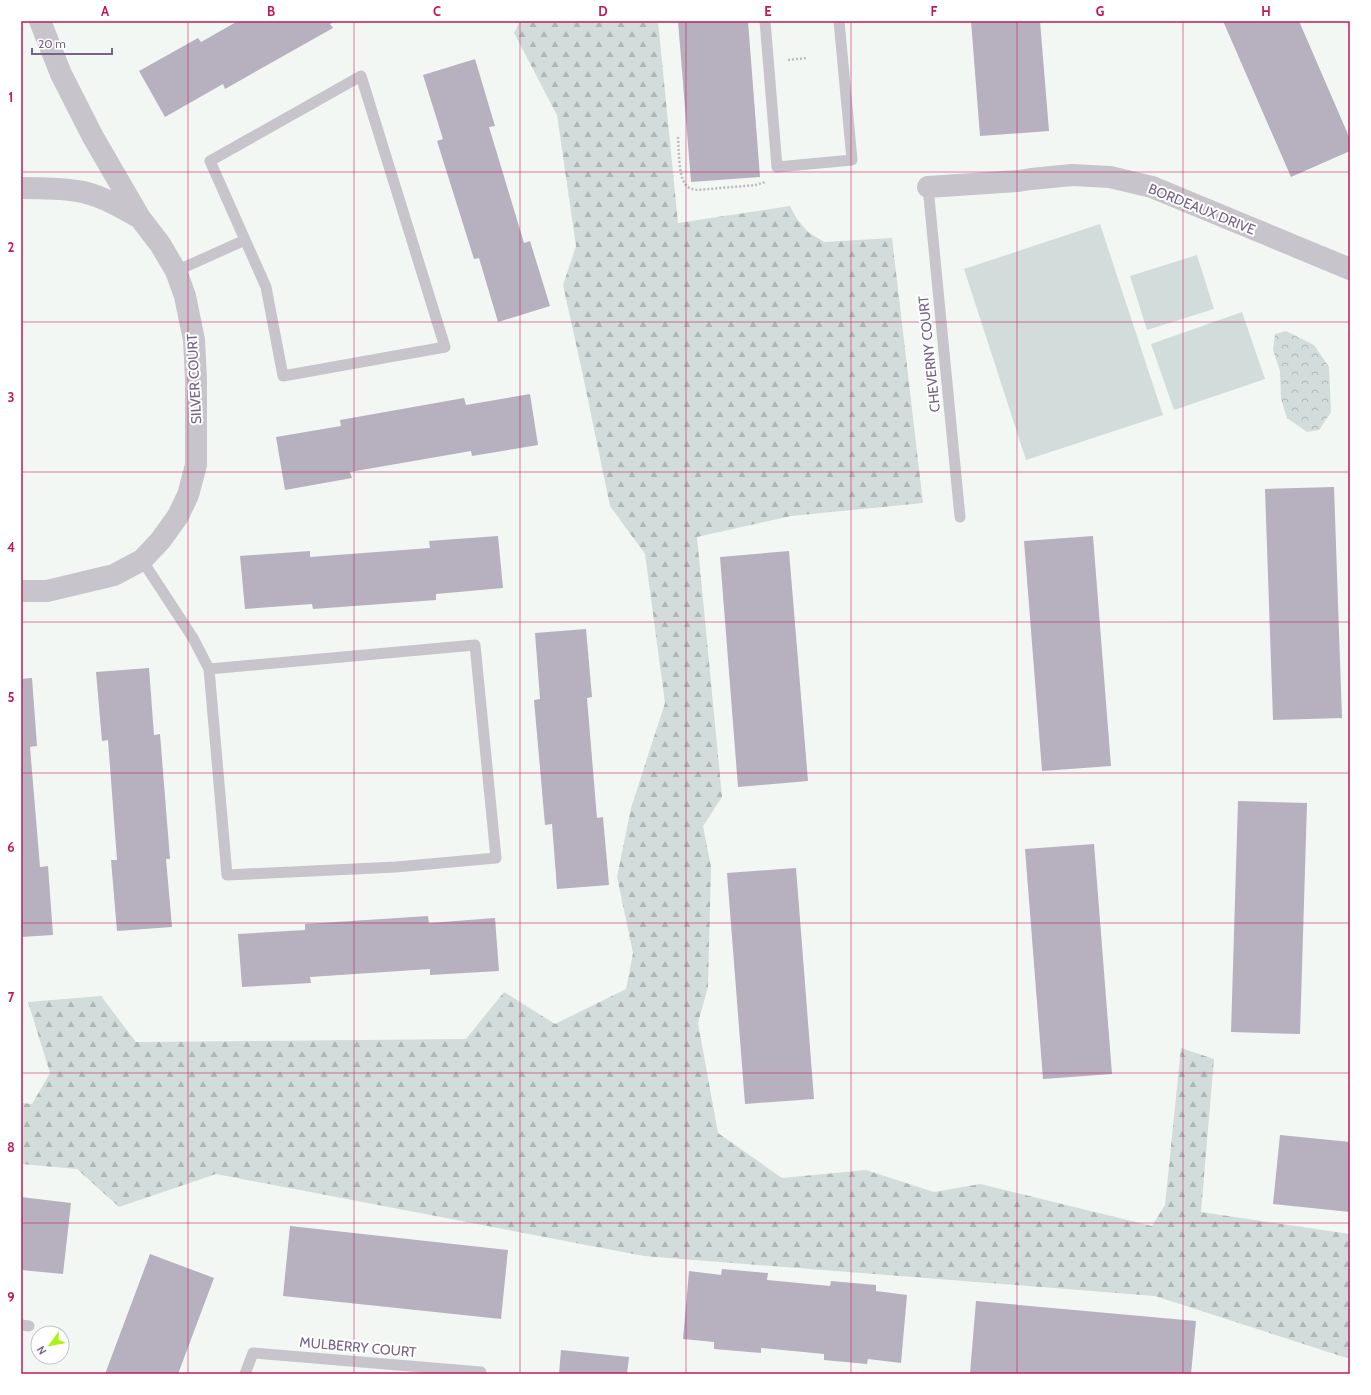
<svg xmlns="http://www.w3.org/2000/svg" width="1371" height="1395" viewBox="0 0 1371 1395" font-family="Cabin,sans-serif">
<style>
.forest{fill:url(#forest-firs)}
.park{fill:url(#park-crowns)}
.pitch{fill:#d2dcda}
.building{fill:#b7b0be}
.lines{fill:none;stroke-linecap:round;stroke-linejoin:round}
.path{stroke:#bebbc1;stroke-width:2.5;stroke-dasharray:2 2;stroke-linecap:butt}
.lane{stroke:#c8c4cc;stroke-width:11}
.street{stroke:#c8c4cc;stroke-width:22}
.grid{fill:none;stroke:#c2185b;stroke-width:1;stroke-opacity:0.55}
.labels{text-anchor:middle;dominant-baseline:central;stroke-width:4;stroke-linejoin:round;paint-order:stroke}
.street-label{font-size:14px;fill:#766387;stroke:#fff}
.neatline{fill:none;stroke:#c2185b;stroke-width:1.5}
.grid-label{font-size:13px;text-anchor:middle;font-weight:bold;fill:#c2185b}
</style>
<defs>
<pattern id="forest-firs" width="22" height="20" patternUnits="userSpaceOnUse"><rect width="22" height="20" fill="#d2dcda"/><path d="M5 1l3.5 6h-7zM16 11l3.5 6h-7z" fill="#afb6b6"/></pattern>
<pattern id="park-crowns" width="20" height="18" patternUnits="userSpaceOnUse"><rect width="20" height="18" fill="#d2dcda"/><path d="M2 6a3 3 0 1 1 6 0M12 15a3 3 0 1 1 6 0" fill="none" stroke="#afb6b6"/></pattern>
</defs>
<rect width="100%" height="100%" fill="#f3f7f3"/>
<!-- forest -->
<path class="forest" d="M520,21H658L678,223L790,206L797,219L808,232L824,242L892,238L923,503L791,516L697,537L722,797L703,826L711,867L708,987L698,1023L718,1133L782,1178L866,1170L934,1192L980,1184L1152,1226L1165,1205L1181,1048L1214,1059L1201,1212L1350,1234V1359L1155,1296L644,1256L216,1174L119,1207L77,1169L21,1164V1103L32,1104L50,1073L28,1002L101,996L136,1042L466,1039L504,992L555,1024L626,989L633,953L617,877L631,808L665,703L645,554L610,506L582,371L563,285L576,246L557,115L514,33Z"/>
<!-- park -->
<path class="park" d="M1286,331L1314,345L1329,367L1331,412L1319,430L1307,432L1287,418L1281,399L1280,371L1273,350L1275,334Z"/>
<!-- pitch -->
<path class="pitch" d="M1100,224L1163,415L1026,460L964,269Z
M1197,255L1214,309L1147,330L1130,276Z
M1242,312L1265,379L1174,410L1151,344Z"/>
<!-- building -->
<path class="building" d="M238,21H336L330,24L333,28L225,89L223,84L165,117L139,71L198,38L201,42Z
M678,21H748L760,177L691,182Z
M971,21H1040L1049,131L980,136Z
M1223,21H1299L1350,139V151L1291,177Z
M475,59L495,126L489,127L524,243L530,241L550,306L498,322L479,258L474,259L437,141L443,139L423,75Z
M530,394L538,445L472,456L471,451L350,472L352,478L285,490L276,437L341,426L340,420L464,398L466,405Z
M1334,487L1342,718L1273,720L1265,489Z
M498,536L503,588L436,594V600L313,609L312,604L245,609L240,556L310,551V557L430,548L429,541Z
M1093,536L1111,766L1042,771L1024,541Z
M789,551L808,781L738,787L720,557Z
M586,629L592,697L587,698L597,818L603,817L609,885L557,889L552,824L545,825L534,700L540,699L535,633Z
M149,668L154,735L160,734L170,859H166L172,927L117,931L111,860H117L108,740L102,741L96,672Z
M32,678L37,746L30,747L40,867L48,866L53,935L21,937V679Z
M1238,801L1307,803L1300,1034L1231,1032Z
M1094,844L1112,1074L1043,1079L1025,849Z
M796,868L814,1099L745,1104L727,873Z
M428,916L429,923L495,918L499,971L430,975V969L310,977L311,983L242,987L238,934L305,930V924Z
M1280,1135L1350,1142V1212L1273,1204Z
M21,1197L71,1203L63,1274L21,1270Z
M290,1226L508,1250L501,1319L283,1296Z
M150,1254L214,1278L178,1374H105Z
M722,1269L768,1273L767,1280L830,1286L831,1281L876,1285V1291L907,1295L901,1363L868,1359L867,1364L824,1360V1354L761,1348V1353L714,1349V1342L683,1339L689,1271L721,1275Z
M976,1301L1196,1321L1191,1374L970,1373Z
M561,1350L629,1357L627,1374H559Z"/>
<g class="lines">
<!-- path -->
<path class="path" d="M788,60L806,58
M678,137C679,149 678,176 686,185C689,189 693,189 697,190L756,185L765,182"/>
<!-- lane -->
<path class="lane" d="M765,21L777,167L852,160L839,21
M361,76L445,347L283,376L266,287L210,161Z
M928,187L960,517
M176,271L245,240
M142,560L193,638L209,669
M475,645L496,858L396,867L227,875L209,669Z
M21,1325L29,1326
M245,1374L253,1353L481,1372L480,1374"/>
<!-- street -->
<path class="street" d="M928,187L1018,181L1031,179L1072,175L1110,177L1152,187L1350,269
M21,188C39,188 59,188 77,191C99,194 120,207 140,218
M21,591H47L114,575L142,560L160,541L178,516L188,495L196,465V379L194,340L185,296L176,271L160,244L140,218L93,137L61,74L40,21"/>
</g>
<!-- grid -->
<path class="grid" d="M188,21V1374M354,21V1374M520,21V1374M686,21V1374M851,21V1374M1017,21V1374M1183,21V1374M21,172H1350M21,322H1350M21,472H1350M21,622H1350M21,773H1350M21,923H1350M21,1073H1350M21,1223H1350"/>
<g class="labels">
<!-- street labels -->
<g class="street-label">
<text transform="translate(1202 209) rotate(22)">BORDEAUX DRIVE</text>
<text transform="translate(929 354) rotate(-96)">CHEVERNY COURT</text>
<text transform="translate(194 379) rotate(-93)">SILVER COURT</text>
<text transform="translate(358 1347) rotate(5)">MULBERRY COURT</text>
</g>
</g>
<!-- border -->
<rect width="1371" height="1395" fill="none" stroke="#ffffff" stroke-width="44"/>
<!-- north arrow -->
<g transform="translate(50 1345) rotate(238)"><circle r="19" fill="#ffffff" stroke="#c8c1cf"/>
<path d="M0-3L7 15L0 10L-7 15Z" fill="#adf416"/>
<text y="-6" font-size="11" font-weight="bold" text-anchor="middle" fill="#766387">N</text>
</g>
<!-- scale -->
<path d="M32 48v6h80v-6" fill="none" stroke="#766387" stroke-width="2"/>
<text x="38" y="48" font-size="12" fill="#766387" stroke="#ffffff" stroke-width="3" paint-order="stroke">20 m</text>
<rect x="22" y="22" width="1327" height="1351" class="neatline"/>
<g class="grid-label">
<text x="105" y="16">A</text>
<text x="271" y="16">B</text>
<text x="437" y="16">C</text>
<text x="603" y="16">D</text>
<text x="768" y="16">E</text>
<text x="934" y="16">F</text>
<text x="1100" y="16">G</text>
<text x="1266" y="16">H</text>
<text x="11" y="102">1</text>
<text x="11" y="252">2</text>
<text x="11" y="402">3</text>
<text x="11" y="552">4</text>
<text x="11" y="702">5</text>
<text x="11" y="852">6</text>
<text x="11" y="1002">7</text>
<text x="11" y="1152">8</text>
<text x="11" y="1302">9</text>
</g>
</svg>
